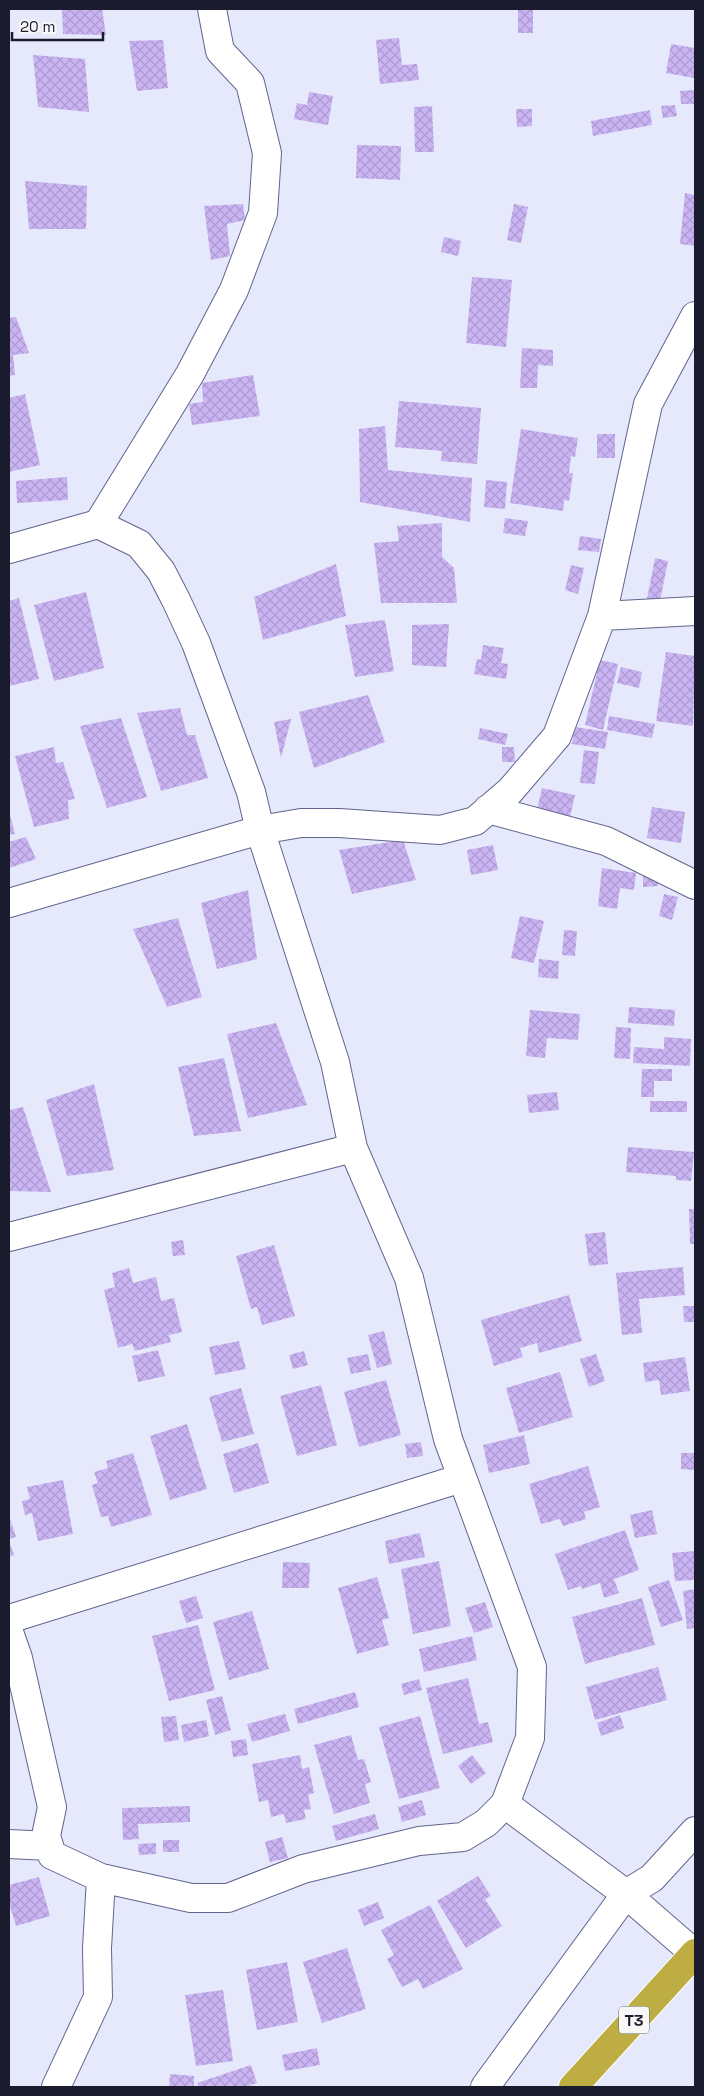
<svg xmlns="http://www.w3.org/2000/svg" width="704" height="2096" viewBox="0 0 704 2096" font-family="'Space Grotesk',sans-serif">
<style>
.building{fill:url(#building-cross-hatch)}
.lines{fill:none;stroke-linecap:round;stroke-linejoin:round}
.minor-casing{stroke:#61648d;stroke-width:30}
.highway-casing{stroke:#fff;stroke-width:30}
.minor{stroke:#fff;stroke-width:28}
.highway{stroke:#bead42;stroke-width:28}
.labels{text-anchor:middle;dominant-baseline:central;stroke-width:4;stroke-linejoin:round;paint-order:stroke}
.shield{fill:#f7f7f7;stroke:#5c5d69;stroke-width:1}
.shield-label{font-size:16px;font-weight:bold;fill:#1a1b2c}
</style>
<defs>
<pattern id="building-cross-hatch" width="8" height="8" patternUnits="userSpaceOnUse" patternTransform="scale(1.25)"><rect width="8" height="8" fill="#cab4f3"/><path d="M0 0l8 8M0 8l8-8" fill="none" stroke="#ad9ad0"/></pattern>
</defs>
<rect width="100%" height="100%" fill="#e6e9fc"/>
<!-- building -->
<path class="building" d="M62,9H102L106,35L63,34Z
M518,9H533V33H518Z
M399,38L402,65L417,64L419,80L380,84L376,40Z
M163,40L168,88L137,91L129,41Z
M671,44L695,48L694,78L666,73Z
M33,55L85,59L89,112L38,107Z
M695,90V104H681L680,91Z
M309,92L333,96L328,125L294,119L297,103L307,105Z
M675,105L677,116L663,118L661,106Z
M432,106L434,152H415L414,107Z
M516,109H532V126L517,127Z
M650,110L652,125L593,136L591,121Z
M357,145L401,146L400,180L356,178Z
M25,181L87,186L86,229H29Z
M685,193L695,195V246L680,244Z
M243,204L245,220L227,224L230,256L211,260L204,206Z
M514,204L528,207L521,243L507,240Z
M444,237L461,241L458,256L441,252Z
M472,277L512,280L506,347L466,343Z
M16,317L29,353L13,355L15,375L9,376V318Z
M522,348L553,350V366L538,365L537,388H520Z
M253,375L260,416L192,425L189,404L203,402L202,383Z
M25,394L40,465L9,472V398Z
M399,401L481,408L477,464L441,461L442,451L395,447Z
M385,426L388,470L472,478L470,522L360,502L359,429Z
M521,429L578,438L575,457L571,456L569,473H573L569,501L564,500L563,511L510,503Z
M597,434H615V458H597Z
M67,477L68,500L17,503L16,481Z
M486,480L507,482L505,509L484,507Z
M505,518L528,521L525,536L503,533Z
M442,523V557L454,568L457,603H381L374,543L399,541L397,526Z
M580,536L601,539L599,552L578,550Z
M655,558L668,561L660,601L647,599Z
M336,564L346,616L263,640L254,597Z
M571,565L584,568L578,594L565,590Z
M86,592L104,668L54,681L34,605Z
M19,598L39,679L9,686V601Z
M385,620L394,671L355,677L345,625Z
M449,624L446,667L412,665V625Z
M483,645L504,648L501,663L508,664L506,679L474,674L477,659L481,660Z
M666,652L695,656L693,726L656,721Z
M600,660L618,664L603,730L585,725Z
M621,667L642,672L639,688L617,683Z
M368,695L385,742L314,768L299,712Z
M180,708L187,735H195L208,778L161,791L137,713Z
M609,716L655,724L652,738L607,730Z
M121,718L147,797L107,808L80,726Z
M291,719L281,758L274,722Z
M575,727L608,732L605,749L572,744Z
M480,728L508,734L505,745L478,739Z
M54,747L56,763L63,762L75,799L68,800L69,819L34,827L15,756Z
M502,747H514L515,762H502Z
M584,750L599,752L595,784L580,783Z
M542,788L575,795L570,817L536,814Z
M652,807L685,812L681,843L647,838Z
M9,811L15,834L9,835Z
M26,837L36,859L9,868V842Z
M403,840L416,880L352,894L339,850Z
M493,845L498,870L471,875L467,850Z
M602,868L636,873L634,890L620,888L617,909L598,906Z
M658,874V886L643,887V875Z
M248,890L257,959L217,969L201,903Z
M664,894L678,897L672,920L659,916Z
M520,916L544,921L534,963L511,958Z
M178,918L202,997L167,1007L133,929Z
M564,930L577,931L575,956L562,955Z
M539,959L559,961L558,979L538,977Z
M629,1007L675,1010L674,1026L628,1023Z
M530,1010L580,1014L578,1040L547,1038L545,1058L526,1056Z
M276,1023L307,1105L248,1118L227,1034Z
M616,1027L631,1028L630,1059L614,1058Z
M664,1037L691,1039L690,1066L633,1063L634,1047L664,1049Z
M224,1058L241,1131L194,1136L178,1067Z
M642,1069H672V1081H654V1097H641Z
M94,1084L114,1170L67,1176L46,1100Z
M557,1092L559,1110L529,1113L527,1095Z
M650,1101H687V1112H650Z
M23,1107L51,1192L9,1191V1110Z
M628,1147L694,1152L691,1181L676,1180V1176L626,1172Z
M689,1209H695V1244H690Z
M605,1232L608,1264L589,1266L585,1234Z
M183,1240L185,1255L173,1256L171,1242Z
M274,1245L295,1316L262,1325L257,1307L251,1309L236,1256Z
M683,1267L685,1295L639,1299L642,1333L622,1335L616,1273Z
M129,1268L133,1283L156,1277L161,1301L174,1298L182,1332L169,1335L171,1342L135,1351L132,1344L118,1348L104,1290L115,1287L112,1273Z
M569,1295L582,1341L539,1353L537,1343L520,1348L523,1357L494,1366L481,1320Z
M683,1306H695V1322H684Z
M384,1331L392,1364L377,1368L368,1335Z
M239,1341L246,1369L215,1375L209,1347Z
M158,1350L165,1376L138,1382L132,1356Z
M304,1351L308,1365L293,1369L289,1355Z
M368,1354L371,1370L351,1374L347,1358Z
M596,1354L605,1381L589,1387L580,1359Z
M685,1357L690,1391L661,1395L659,1380L645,1382L643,1363Z
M560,1372L573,1417L519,1433L506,1388Z
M386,1380L401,1435L359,1447L344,1392Z
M321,1385L337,1445L297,1456L280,1396Z
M241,1388L254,1434L222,1442L209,1397Z
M187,1424L207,1489L170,1500L150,1436Z
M524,1435L530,1464L489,1473L483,1445Z
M421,1442L423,1456L407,1458L405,1444Z
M258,1443L269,1483L234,1493L223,1454Z
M133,1453L152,1515L111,1527L108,1516L101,1517L92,1485L98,1483L94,1472L108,1468L106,1461Z
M681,1453H695V1470L681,1469Z
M588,1466L600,1507L584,1512L586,1519L563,1526L560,1519L541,1524L529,1484Z
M63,1480L73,1534L38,1541L32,1513L25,1515L22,1501L30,1499L27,1487Z
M652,1510L657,1534L635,1538L630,1515Z
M9,1516L16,1537L9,1539Z
M625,1530L639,1570L614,1579L619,1593L604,1598L600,1583L582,1589L581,1586L568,1590L555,1554Z
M420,1533L425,1557L389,1564L385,1541Z
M9,1541L14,1555L9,1557Z
M695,1551V1580L675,1581L672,1553Z
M439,1561L451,1626L413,1634L401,1569Z
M283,1562L310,1563L309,1588H282Z
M377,1577L389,1618L382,1620L389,1645L357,1654L338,1588Z
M669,1580L683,1620L661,1627L648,1587Z
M695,1589V1628L687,1629L683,1591Z
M196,1596L203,1618L186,1623L179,1601Z
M642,1598L655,1645L585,1664L572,1617Z
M485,1602L493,1627L474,1633L465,1608Z
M252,1611L269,1669L229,1680L213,1622Z
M198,1625L215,1690L169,1701L152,1636Z
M472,1636L477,1660L424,1672L419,1649Z
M658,1667L667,1700L595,1720L586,1687Z
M468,1678L479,1724L488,1722L493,1742L443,1754L426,1688Z
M419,1679L422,1690L404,1695L401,1684Z
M355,1692L359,1707L298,1724L294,1709Z
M222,1696L231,1730L215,1735L206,1700Z
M285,1714L290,1731L252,1742L247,1724Z
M620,1715L624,1728L601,1736L597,1723Z
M176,1716L179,1740L164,1742L161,1717Z
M420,1716L440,1788L399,1799L379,1727Z
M206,1720L209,1736L184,1742L181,1725Z
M351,1735L358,1760L364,1759L371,1782L365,1784L370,1803L334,1814L314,1745Z
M246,1739L248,1755L233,1757L231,1741Z
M300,1755L302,1769L309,1767L314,1793L308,1795L311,1809L304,1810L306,1819L286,1823L284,1814L271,1817L268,1800L259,1802L252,1764Z
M472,1755L486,1773L471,1784L458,1766Z
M422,1800L426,1815L402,1822L398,1807Z
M190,1806V1822L138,1824L139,1839L123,1840L122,1808Z
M375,1814L379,1829L336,1841L332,1826Z
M282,1837L288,1858L270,1862L265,1842Z
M163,1840H179V1852H163Z
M156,1843V1854L139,1855L138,1844Z
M478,1876L491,1896L485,1899L502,1926L466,1948L437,1901Z
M39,1877L50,1916L16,1926L9,1903V1885Z
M378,1902L384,1918L364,1926L358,1910Z
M430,1905L463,1969L423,1989L418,1979L402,1987L387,1959L394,1955L381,1930Z
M347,1948L366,2009L322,2023L303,1962Z
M287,1962L298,2022L257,2030L246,1970Z
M223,1990L233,2061L196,2066L185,1995Z
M317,2048L320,2065L285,2071L282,2055Z
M251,2065L257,2083L245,2087H199L197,2083Z
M170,2074L194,2076V2087H169Z"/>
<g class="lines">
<!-- minor casing -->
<g class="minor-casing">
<path id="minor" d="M98,524L190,374L234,290L263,213L267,153L250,83L220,51L212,9
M9,549L98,524L139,544L161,571L176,600L196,643L251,792L260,830L335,1062L353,1148L409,1278L448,1439L532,1667L530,1738L505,1804L486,1823L463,1837L419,1841L303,1869L228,1898H191L101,1878L97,1948L98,1997L56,2087
M602,616L695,611
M488,809L606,841L695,885
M9,903L260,830L301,823H339L440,830L475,821L510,791L557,736L602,616L648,404L695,316
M9,1237L353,1148
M9,1619L462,1478
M9,1632L18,1658L52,1807L46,1836L52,1855L101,1878
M505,1804L626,1894L695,1954
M9,1844L49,1846
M485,2087L626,1894L652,1878L695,1831"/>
</g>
<!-- highway casing -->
<g class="highway-casing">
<path id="highway" d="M573,2087L695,1953"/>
</g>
<!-- minor -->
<use href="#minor" class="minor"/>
<!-- highway -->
<use href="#highway" class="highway"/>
</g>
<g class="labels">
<!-- shield labels -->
<rect class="shield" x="619" y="2006.5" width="30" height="27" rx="4"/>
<g class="shield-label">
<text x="634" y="2020">T3</text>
</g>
</g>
<!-- border -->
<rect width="704" height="2096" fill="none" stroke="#1a1b2c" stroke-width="20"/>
<!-- scale -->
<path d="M12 32v8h91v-8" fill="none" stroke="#1a1b2c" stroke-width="2.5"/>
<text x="20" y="32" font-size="15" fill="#1a1b2c" stroke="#f7f7f7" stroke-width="4" paint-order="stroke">20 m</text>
</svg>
